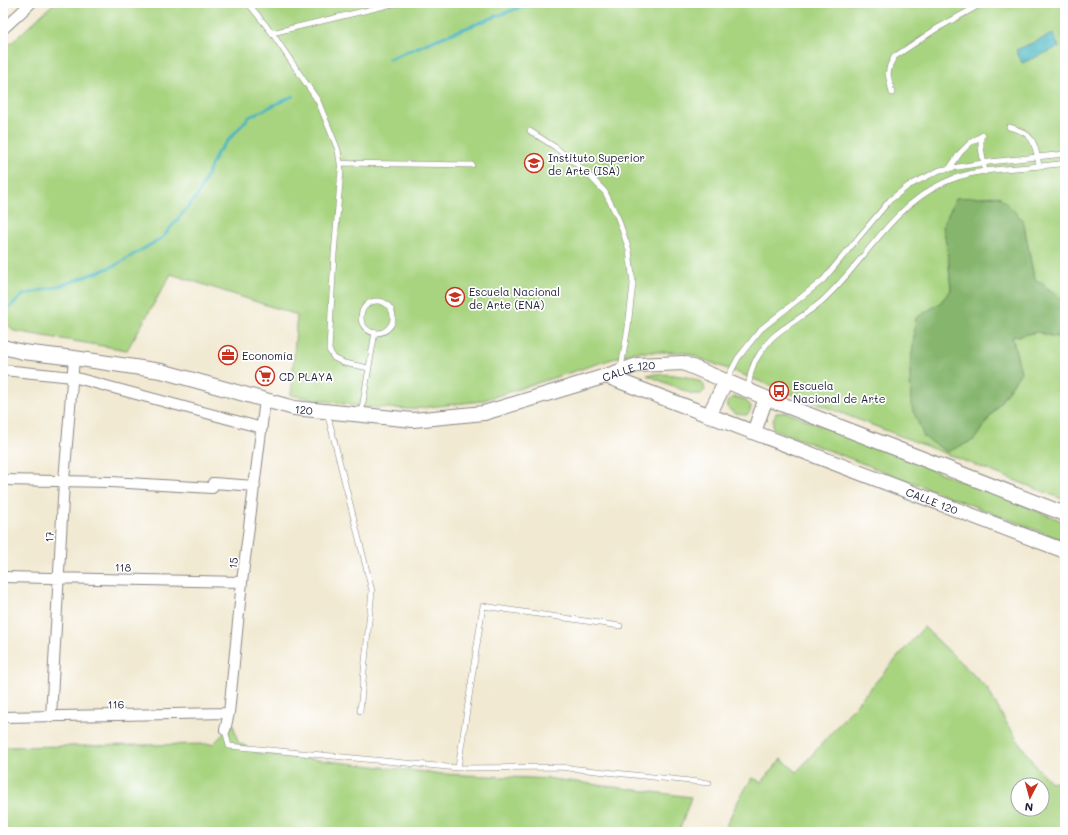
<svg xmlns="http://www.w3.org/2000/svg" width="1068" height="835" viewBox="0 0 1068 835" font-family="Mali,sans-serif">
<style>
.green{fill:#a8d480;stroke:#657b5e;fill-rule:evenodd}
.forest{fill:#86b66e;stroke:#546c54}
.water{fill:#47b5c1;stroke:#346c7e}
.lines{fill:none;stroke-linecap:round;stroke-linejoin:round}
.stream{stroke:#47b5c1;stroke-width:3}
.service-casing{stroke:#8a8686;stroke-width:6}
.minor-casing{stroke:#8a8686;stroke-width:12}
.secondary-casing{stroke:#8a8686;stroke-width:16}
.service{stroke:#fff;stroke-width:5}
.minor{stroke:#fff;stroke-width:10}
.secondary{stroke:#fff;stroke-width:14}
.labels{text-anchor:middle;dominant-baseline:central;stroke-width:3.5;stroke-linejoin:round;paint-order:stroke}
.poi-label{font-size:11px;fill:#22223b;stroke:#fff;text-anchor:start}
.street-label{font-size:11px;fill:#22223b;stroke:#fff}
</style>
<rect width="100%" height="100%" fill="#fff"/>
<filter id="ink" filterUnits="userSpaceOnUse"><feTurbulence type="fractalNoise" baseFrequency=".025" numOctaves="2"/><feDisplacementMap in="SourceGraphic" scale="8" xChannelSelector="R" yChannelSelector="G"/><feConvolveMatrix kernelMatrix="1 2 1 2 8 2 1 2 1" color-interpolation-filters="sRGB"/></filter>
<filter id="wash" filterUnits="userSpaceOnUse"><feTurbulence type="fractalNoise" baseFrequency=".012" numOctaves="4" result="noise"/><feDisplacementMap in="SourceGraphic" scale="16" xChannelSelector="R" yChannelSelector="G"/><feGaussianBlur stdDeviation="0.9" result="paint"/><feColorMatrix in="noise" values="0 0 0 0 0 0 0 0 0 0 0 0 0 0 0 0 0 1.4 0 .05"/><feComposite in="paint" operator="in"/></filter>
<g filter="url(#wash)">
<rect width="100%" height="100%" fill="#f1e9d1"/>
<!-- green -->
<path class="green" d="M54,3H1065V301L1034,278L1023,220L943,225L948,255L951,290L940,303L916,318L910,372L911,405L990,417L1021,372L1012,337L1037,332L1055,337L1065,332V500L684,352H634L481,401L412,409L362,407L291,395L297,315L171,274L127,350L14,331L3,320V51Z
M657,374C673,375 688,375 703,383L705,390L701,394H692L647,375Z
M736,397L744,399L751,406L750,411L747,415C737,415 728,413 727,402L731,398Z
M786,412L1065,522V541L773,429V420L776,413Z
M924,627L987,688L1007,724L1033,763L1049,781L1065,785V832H723L738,801L752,778L762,782L781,759L797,772ZM1018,785H1042V809H1018Z
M233,724L238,742L258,753L442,774L553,779L691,797L679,832H3V747L213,744Z"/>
<!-- forest -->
<path class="forest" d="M999,196L1023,220L1034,278L1065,301V332L1055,337L1037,332L1012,337L1021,372L974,440L947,452L924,437L911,405L910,372L916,318L940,303L951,290L948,255L943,225L956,198Z"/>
<!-- water -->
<path class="water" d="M1053,34L1059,47L1022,63L1016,50Z"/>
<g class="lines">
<!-- stream -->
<path class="stream" d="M389,59L445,36L518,8L546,3
M4,312L23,295L63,285L114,266L162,238L198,195L217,153L249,117L293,96"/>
</g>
</g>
<g filter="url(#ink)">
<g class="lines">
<!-- service casing -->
<g class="service-casing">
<path id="service" d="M248,3L272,33L318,101L338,150L341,170L334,254L329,350L334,358L344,363L369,368
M272,33L397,3
M892,93L888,74L890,65L894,57L936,29L983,3
M1009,127C1034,133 1035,143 1039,166
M530,131L555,147L585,171L605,192L618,218L629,250L633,284L628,327L621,368
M981,136V147L985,172
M340,163L472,165
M949,169L960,153L970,143L983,135
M361 317a16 16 0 1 1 32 0a16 16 0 1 1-32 0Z
M726,381L738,358L761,329L823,280L890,200L908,186L940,170L989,162L1065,154
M748,389C750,377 751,365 759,355C763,349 768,341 774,336C789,323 808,314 823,300C864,263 890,208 943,183C980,165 1025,170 1065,163
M327,412L372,591L360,711
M361,414L375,332
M225,730L229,746L458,768L559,767L709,783
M458,768L483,606L620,626"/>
</g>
<!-- minor casing -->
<g class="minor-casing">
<path id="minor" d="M3,29L31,3
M3,370L73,377L262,428
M3,480L111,482L212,488L213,483L255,486
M3,577L242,582
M3,717L229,713
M51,717L64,481L74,358
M225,730L229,713L242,582L265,400"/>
</g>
<!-- secondary casing -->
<g class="secondary-casing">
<g id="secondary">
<path id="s1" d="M3,347L23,352L74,358L161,371L294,408L413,420L484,413L606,376L637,365L683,363L766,398L1065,514"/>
<path id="s2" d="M606,376L1065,551"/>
<path d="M709,415L726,381"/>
<path d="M754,432L766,398"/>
</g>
</g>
<!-- service -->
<use href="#service" class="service"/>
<!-- minor -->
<use href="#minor" class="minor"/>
<!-- secondary -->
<use href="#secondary" class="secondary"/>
</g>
</g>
<!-- icons -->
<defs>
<g id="university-ring" transform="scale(1)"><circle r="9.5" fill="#fff" stroke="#c8321e" stroke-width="1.5"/><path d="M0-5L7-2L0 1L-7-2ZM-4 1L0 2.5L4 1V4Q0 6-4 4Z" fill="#c8321e"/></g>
<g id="school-ring" transform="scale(1)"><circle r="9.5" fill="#fff" stroke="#c8321e" stroke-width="1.5"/><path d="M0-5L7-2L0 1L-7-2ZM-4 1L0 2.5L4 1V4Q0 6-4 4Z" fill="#c8321e"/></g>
<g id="office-ring" transform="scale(1)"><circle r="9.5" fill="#fff" stroke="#c8321e" stroke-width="1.5"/><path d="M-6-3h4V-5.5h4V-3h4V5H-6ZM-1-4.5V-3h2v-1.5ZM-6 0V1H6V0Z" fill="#c8321e"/></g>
<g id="supermarket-ring" transform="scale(1)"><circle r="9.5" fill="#fff" stroke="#c8321e" stroke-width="1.5"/><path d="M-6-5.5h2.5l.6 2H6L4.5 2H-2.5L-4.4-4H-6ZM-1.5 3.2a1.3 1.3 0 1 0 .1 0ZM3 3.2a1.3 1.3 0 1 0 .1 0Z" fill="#c8321e"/></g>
<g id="bus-ring" transform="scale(1)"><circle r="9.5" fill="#fff" stroke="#c8321e" stroke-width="1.5"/><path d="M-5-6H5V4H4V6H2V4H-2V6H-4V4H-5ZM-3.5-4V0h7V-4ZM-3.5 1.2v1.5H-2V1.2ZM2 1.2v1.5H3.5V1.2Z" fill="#c8321e"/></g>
</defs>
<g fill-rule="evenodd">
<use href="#university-ring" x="534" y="163"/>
<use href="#school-ring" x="455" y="297"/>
<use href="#office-ring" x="228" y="355"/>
<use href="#supermarket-ring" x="265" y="376"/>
<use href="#bus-ring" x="779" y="391"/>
</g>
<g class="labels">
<!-- poi labels -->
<g class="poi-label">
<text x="548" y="157">Instituto Superior<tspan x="548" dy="13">de Arte (ISA)</tspan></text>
<text x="469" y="291">Escuela Nacional<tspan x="469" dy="13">de Arte (ENA)</tspan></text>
<text x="242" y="355">Economía</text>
<text x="279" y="376">CD PLAYA</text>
<text x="793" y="385">Escuela<tspan x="793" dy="13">Nacional de Arte</tspan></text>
</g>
<!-- street labels -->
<g class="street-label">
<text stroke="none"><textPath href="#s1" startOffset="640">CALLE 120</textPath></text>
<text stroke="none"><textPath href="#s1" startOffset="308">120</textPath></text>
<text stroke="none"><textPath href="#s2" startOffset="349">CALLE 120</textPath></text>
<text transform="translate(49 537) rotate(-87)">17</text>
<text transform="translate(233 563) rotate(-82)">15</text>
<text transform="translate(123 567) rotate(1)">118</text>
<text transform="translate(116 704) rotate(-1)">116</text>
</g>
</g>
<!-- margin -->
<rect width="1068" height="835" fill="none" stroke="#fff" stroke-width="16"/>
<!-- north arrow -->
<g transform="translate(1030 797) rotate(186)"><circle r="19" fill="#ffffff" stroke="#a7a7b1"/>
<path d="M0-3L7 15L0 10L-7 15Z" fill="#c8321e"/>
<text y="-6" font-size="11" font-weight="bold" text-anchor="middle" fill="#22223b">N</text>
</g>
</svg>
